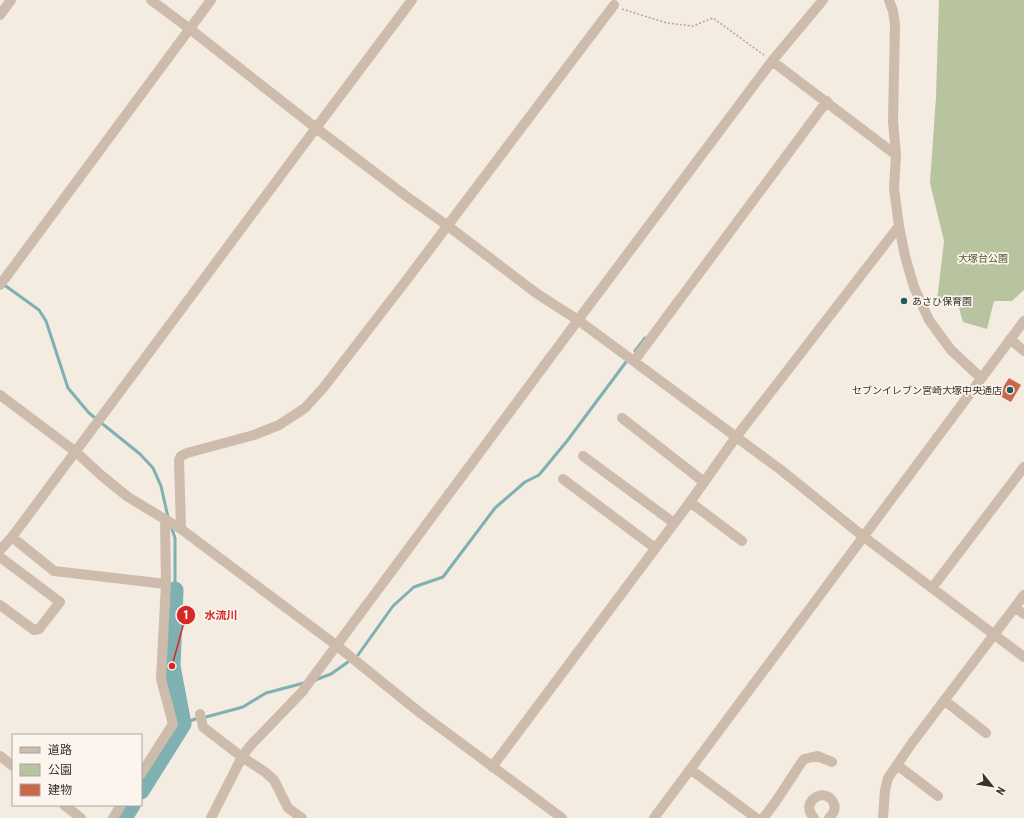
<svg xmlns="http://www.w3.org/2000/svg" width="1024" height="818" viewBox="0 0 1024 818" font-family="'Roboto Condensed','Noto Sans JP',sans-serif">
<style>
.green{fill:#b8c4a0}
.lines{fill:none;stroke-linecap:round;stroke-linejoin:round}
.stream{stroke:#7fb0b2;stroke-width:3}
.river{stroke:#7fb0b2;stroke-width:17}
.building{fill:#c8694b}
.path{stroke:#b9a596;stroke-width:1.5;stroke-dasharray:2 2;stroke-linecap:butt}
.minor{stroke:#cdbbac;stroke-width:10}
.poi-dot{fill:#1f5a5e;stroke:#fbf5ee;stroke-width:1.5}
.labels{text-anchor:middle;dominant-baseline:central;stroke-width:3.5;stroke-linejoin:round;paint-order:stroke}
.park-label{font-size:10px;fill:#4a5a2e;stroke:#fbf5ee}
.poi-label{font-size:10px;fill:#3b302b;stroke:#fbf5ee;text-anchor:start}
.leader{fill:none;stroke:#d62828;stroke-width:1.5}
.callout-dot{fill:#d62828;stroke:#fbf5ee;stroke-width:1.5}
.mark-label{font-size:12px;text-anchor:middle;font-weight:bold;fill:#fff}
.callout-label{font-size:11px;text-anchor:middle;font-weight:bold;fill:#d62828;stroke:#fbf5ee;stroke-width:3.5;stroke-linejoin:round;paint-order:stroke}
</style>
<rect width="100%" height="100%" fill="#f4ebe1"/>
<!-- green -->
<path class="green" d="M939,0H1024V290L1012,301H994L987,329L963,322L957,301H937L944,241L930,183L936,97Z"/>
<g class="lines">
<!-- stream -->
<path class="stream" d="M3,284L39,310L46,321L68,388L89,413L140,454L153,468L161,486L168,517
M635,351L645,338
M171,526L175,538V590
M358,655L393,606L414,587L443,577L495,508L525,482L539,475L567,441L626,362
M315,680L331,674L348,662
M183,724L195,719L206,717L243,707L266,693L304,683"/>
<!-- river -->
<path class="river" d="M141,791L183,724L172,666L175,590
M124,818L132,805"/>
</g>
<!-- building -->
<path class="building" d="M1009,378L1021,385L1011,402L998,395Z"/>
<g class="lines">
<!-- path -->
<path class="path" d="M622,9L667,23L693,26L713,18L764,55"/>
<!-- minor -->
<path class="minor" d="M151,0L190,29L316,128L406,196L448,226L536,293L578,320L781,470L864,537L1024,657
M889,0L893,11L895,24L893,121L896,155L894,188L899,226L905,256L914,287L929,320L951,350L981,378
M0,15L11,0
M772,61L896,155
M0,285L211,0
M1010,339L1024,351
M634,361L827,101
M0,395L76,452L102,476L128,497L181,529L336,645L419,712L562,818
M622,418L704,482
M583,456L674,523
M563,479L655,548
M690,502L742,541
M181,529L179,460L181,456L187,453L254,435L279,425L305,408L324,387L405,282L614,5
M12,537L54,571L166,584
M0,550L12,537L316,128L412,0
M0,557L60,602L39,629L34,630L0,605
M932,588L1024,467
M1015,607L1024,614
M944,700L986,733
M200,714L203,727L242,757L265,772L274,780L288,808L302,818
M0,756L13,766
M897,765L938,796
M492,767L690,502L736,437L899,226
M690,769L756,818
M141,774L173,724L161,679L166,584L165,519
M64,805L81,818
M113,818L121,805
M211,818L242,757L250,746L302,692L578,320L772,61L823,0
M654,818L1024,321
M763,818C779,800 790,778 804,759L817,756L832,762
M814,818C798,801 827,785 834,804C836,809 833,814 829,818
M883,818L885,790L888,778L912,743L1024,595"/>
</g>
<!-- markers -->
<g class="poi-dot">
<circle cx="904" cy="301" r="4"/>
<circle cx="1010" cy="390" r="4"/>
</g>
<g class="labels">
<!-- park labels -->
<g class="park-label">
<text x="983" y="258">大塚台公園</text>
</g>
<!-- poi labels -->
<g class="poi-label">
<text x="912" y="301">あさひ保育園</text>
<text x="1002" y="390" text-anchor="end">セブンイレブン宮崎大塚中央通店</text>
</g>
</g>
<!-- callouts -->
<path class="leader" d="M172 666L186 615"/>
<g class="callout-dot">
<circle cx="172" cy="666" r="4"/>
<circle cx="186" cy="615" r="10"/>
</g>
<g class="mark-label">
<text x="186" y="619">1</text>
</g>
<g class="callout-label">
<text x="221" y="619">水流川</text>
</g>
<!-- legend -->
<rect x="12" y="734" width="130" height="72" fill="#fbf5ee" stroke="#aea6a0"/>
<rect x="20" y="747" width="20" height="6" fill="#cdbbac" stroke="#aea6a0"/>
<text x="48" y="754" font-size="12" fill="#3b302b">道路</text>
<rect x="20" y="764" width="20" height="12" fill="#b8c4a0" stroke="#aea6a0"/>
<text x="48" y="774" font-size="12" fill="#3b302b">公園</text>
<rect x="20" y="784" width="20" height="12" fill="#c8694b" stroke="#aea6a0"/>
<text x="48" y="794" font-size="12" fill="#3b302b">建物</text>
<!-- north arrow -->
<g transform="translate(992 786) rotate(120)" stroke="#fbf5ee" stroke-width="3" paint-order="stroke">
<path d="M0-3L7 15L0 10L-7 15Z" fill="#3b302b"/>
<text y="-6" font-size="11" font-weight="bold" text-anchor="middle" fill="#3b302b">N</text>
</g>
</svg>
